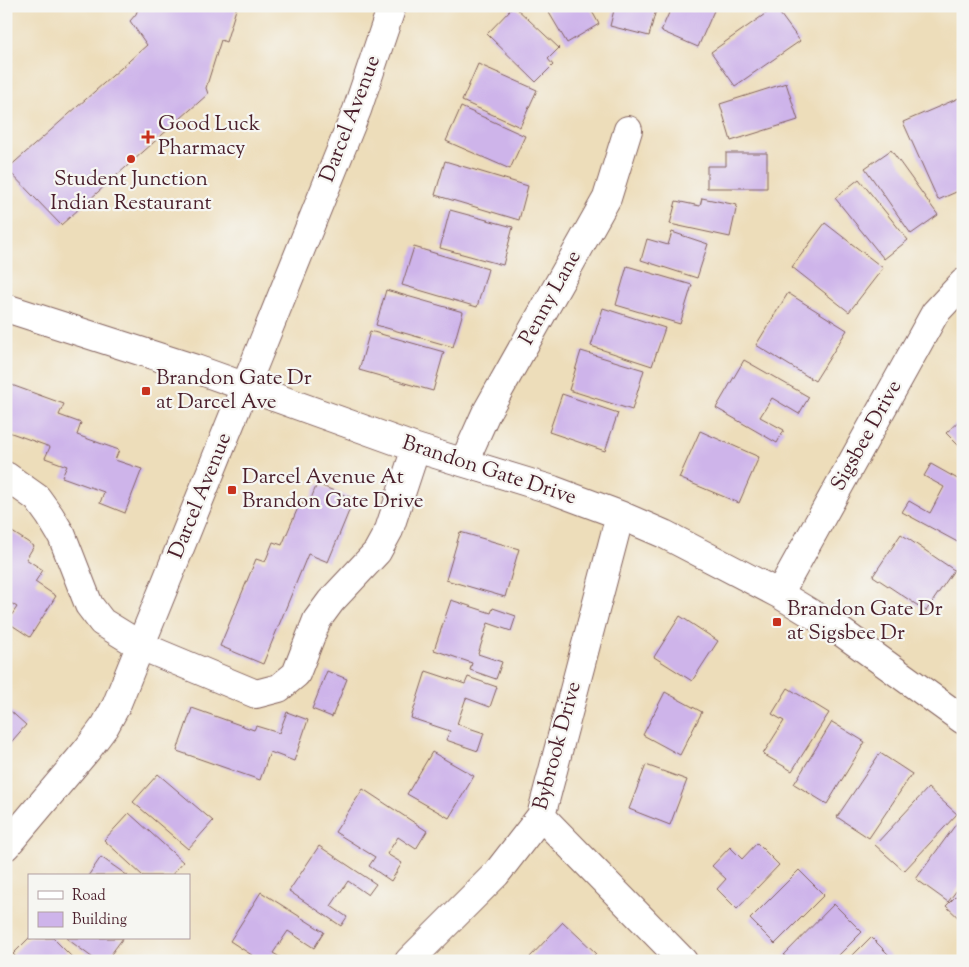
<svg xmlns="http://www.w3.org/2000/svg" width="969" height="967" viewBox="0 0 969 967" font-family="'Sorts Mill Goudy',serif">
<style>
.building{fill:#ceb4ea}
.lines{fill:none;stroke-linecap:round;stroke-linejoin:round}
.minor-casing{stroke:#83625d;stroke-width:30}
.minor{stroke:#fff;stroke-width:28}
.poi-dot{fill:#c8321e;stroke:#f6f6f2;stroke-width:2}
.labels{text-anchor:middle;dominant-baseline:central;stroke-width:4.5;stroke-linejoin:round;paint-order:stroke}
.street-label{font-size:21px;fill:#4a1f2b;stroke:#f6f6f2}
.poi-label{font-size:21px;fill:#4a1f2b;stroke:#f6f6f2;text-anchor:start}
</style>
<rect width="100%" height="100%" fill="#f6f6f2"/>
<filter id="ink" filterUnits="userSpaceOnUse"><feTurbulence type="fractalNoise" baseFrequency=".02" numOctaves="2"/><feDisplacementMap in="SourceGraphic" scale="10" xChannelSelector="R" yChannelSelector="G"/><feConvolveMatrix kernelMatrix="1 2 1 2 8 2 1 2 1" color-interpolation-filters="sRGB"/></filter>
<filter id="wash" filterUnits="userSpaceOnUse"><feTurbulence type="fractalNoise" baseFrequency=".0096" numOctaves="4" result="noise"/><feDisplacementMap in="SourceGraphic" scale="20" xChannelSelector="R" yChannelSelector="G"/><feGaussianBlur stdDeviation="1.12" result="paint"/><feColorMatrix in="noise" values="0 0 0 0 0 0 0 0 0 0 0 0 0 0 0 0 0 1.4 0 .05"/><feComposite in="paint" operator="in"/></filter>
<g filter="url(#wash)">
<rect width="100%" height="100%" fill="#edddba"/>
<g id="blocks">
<!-- building -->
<path class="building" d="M139,6H237L226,42L221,40L206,88L208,94L61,225L7,169L147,45L130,21L136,14Z
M514,6L559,48L548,59L553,65L536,82L487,34Z
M545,6H589L599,24L567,43Z
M615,6H657L649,36L610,26Z
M672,6H716L698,47L661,31Z
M775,7L800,41L735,86L711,52Z
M478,64L537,90L520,127L462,101Z
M786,83L798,120L731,141L720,104Z
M959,98L963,106V189L938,200L903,122Z
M461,107L525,136L510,169L446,141Z
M891,150L938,215L911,234L865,168Z
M726,153H767V188H707V166H726Z
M445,161L528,186L519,220L435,195Z
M859,179L908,240L884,259L835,198Z
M702,198L737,205L730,237L670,224L676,201L700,206Z
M450,210L513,227L503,265L440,248Z
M825,223L883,268L849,312L792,267Z
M672,232L708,244L697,278L641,260L647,239L668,245Z
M414,247L488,269L477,307L402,285Z
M627,266L692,285L680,324L616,305Z
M386,290L463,312L453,347L376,325Z
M788,293L847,330L815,381L756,345Z
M603,308L665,328L652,366L591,346Z
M370,331L444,352L433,391L359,370Z
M581,351L644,370L632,410L569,390Z
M744,360L809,397L799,414L772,398L760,417L784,430L777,443L716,408Z
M6,383L64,404L59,415L81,423L77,435L119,450L115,460L142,469L125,513L100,503L104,492L62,477L67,466L45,458L50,447L6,431Z
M562,394L618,413L605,451L549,432Z
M963,417V450L946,433Z
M700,431L759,457L739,503L679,478Z
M931,464L963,482V545L902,512L909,501L930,513L944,487L924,476Z
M317,484L354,499L328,562L308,554L263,664L220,646L256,559L265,562L273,542L282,545L300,503L308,506Z
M6,528L34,546L26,559L43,570L35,582L56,596L30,637L7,622L17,607L6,600V582L9,578L6,577Z
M460,532L519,549L505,597L446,580Z
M901,534L954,570L926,611L873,576Z
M451,600L491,613L493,608L516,616L511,631L488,623L478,654L502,662L496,679L470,670L472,663L434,650Z
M680,616L718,641L692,681L654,657Z
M327,671L347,679L332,717L312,709Z
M426,671L465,684L468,677L497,687L490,707L466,698L457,724L484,733L478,751L446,740L450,731L411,718Z
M788,688L829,713L792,771L763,754L784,721L772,714Z
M665,692L702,712L680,755L643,735Z
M6,707L26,725L6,748Z
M192,708L254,730L256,726L279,733L287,712L308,720L294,761L270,752L260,780L177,751Z
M832,722L865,742L827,804L794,784Z
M432,752L474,776L449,818L407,794Z
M880,753L912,774L869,838L837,817Z
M646,765L687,780L670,825L629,809Z
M158,774L213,821L188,849L133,802Z
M928,788L957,814L904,871L875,845Z
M363,789L427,831L416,849L398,837L387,854L402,863L391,881L369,866L375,857L335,832Z
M129,813L183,862L171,876H143L104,840Z
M959,820L963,822V882L948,902L916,879Z
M757,843L779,865L737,909L717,889L726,879L712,866L730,847L742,859Z
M319,846L376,884L368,895L348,881L331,906L347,917L341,926L289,891Z
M101,857L128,876H88Z
M799,870L824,895L775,944L750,919Z
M963,889V922L946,906Z
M261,892L324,932L314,948L288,931L273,953L286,961H261L230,941Z
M834,904L862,932L833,961H790L784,955Z
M563,922L596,953L589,961H534L530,957Z
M871,937L895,961H847Z
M29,938H53L76,961H20L13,954Z
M66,938H123L106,961H97Z"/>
</g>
</g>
<g filter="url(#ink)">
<use href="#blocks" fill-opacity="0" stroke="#83625d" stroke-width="1"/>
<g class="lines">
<!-- minor casing -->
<g class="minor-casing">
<path id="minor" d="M6,308L196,369L416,448L553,490L620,515L664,534L779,594L840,631L963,720
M464,462L486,413L607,198L628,130
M6,476L37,498L50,516L62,536L89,605L102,622L141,646L256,694L279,688L296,674L317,620L331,601L377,552L389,530L416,448
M779,594L935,313L963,283
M541,816L683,961
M6,846L87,750L105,726L116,706L357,110L392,6
M409,961L496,874L541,816L620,515"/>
</g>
<!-- minor -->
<use href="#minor" class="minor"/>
</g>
</g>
<!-- markers -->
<g class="poi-dot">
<path d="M145.5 129.5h5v5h5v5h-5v5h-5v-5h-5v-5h5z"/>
<circle cx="131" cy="159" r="5"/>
<rect x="141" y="386" width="10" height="10" rx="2.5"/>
<rect x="227" y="485" width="10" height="10" rx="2.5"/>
<rect x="772" y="617" width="10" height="10" rx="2.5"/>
</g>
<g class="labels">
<!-- street labels -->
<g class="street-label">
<text transform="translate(351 119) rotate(-69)">Darcel Avenue</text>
<text transform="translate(551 298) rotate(-61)">Penny Lane</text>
<text transform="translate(867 436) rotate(-61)">Sigsbee Drive</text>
<text transform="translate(489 471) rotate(18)">Brandon Gate Drive</text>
<text transform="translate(201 496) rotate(-68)">Darcel Avenue</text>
<text transform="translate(558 746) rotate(-75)">Bybrook Drive</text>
</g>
<!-- poi labels -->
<g class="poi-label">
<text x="158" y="125">Good Luck<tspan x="158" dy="24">Pharmacy</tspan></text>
<text x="131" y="180" text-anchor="middle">Student Junction<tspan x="131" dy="24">Indian Restaurant</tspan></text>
<text x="156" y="379">Brandon Gate Dr<tspan x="156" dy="24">at Darcel Ave</tspan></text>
<text x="242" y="478">Darcel Avenue At<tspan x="242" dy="24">Brandon Gate Drive</tspan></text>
<text x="787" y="610">Brandon Gate Dr<tspan x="787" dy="24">at Sigsbee Dr</tspan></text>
</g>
</g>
<!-- margin -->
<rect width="969" height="967" fill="none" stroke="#f6f6f2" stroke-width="25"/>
<!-- legend -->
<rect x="28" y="874" width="162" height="65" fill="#f6f6f2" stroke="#b1a0a2"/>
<rect x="38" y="891" width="25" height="8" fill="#ffffff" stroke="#b1a0a2"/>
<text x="72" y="900" font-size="15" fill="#4a1f2b">Road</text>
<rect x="38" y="912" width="25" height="15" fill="#ceb4ea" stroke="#b1a0a2"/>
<text x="72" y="924" font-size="15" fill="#4a1f2b">Building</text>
</svg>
